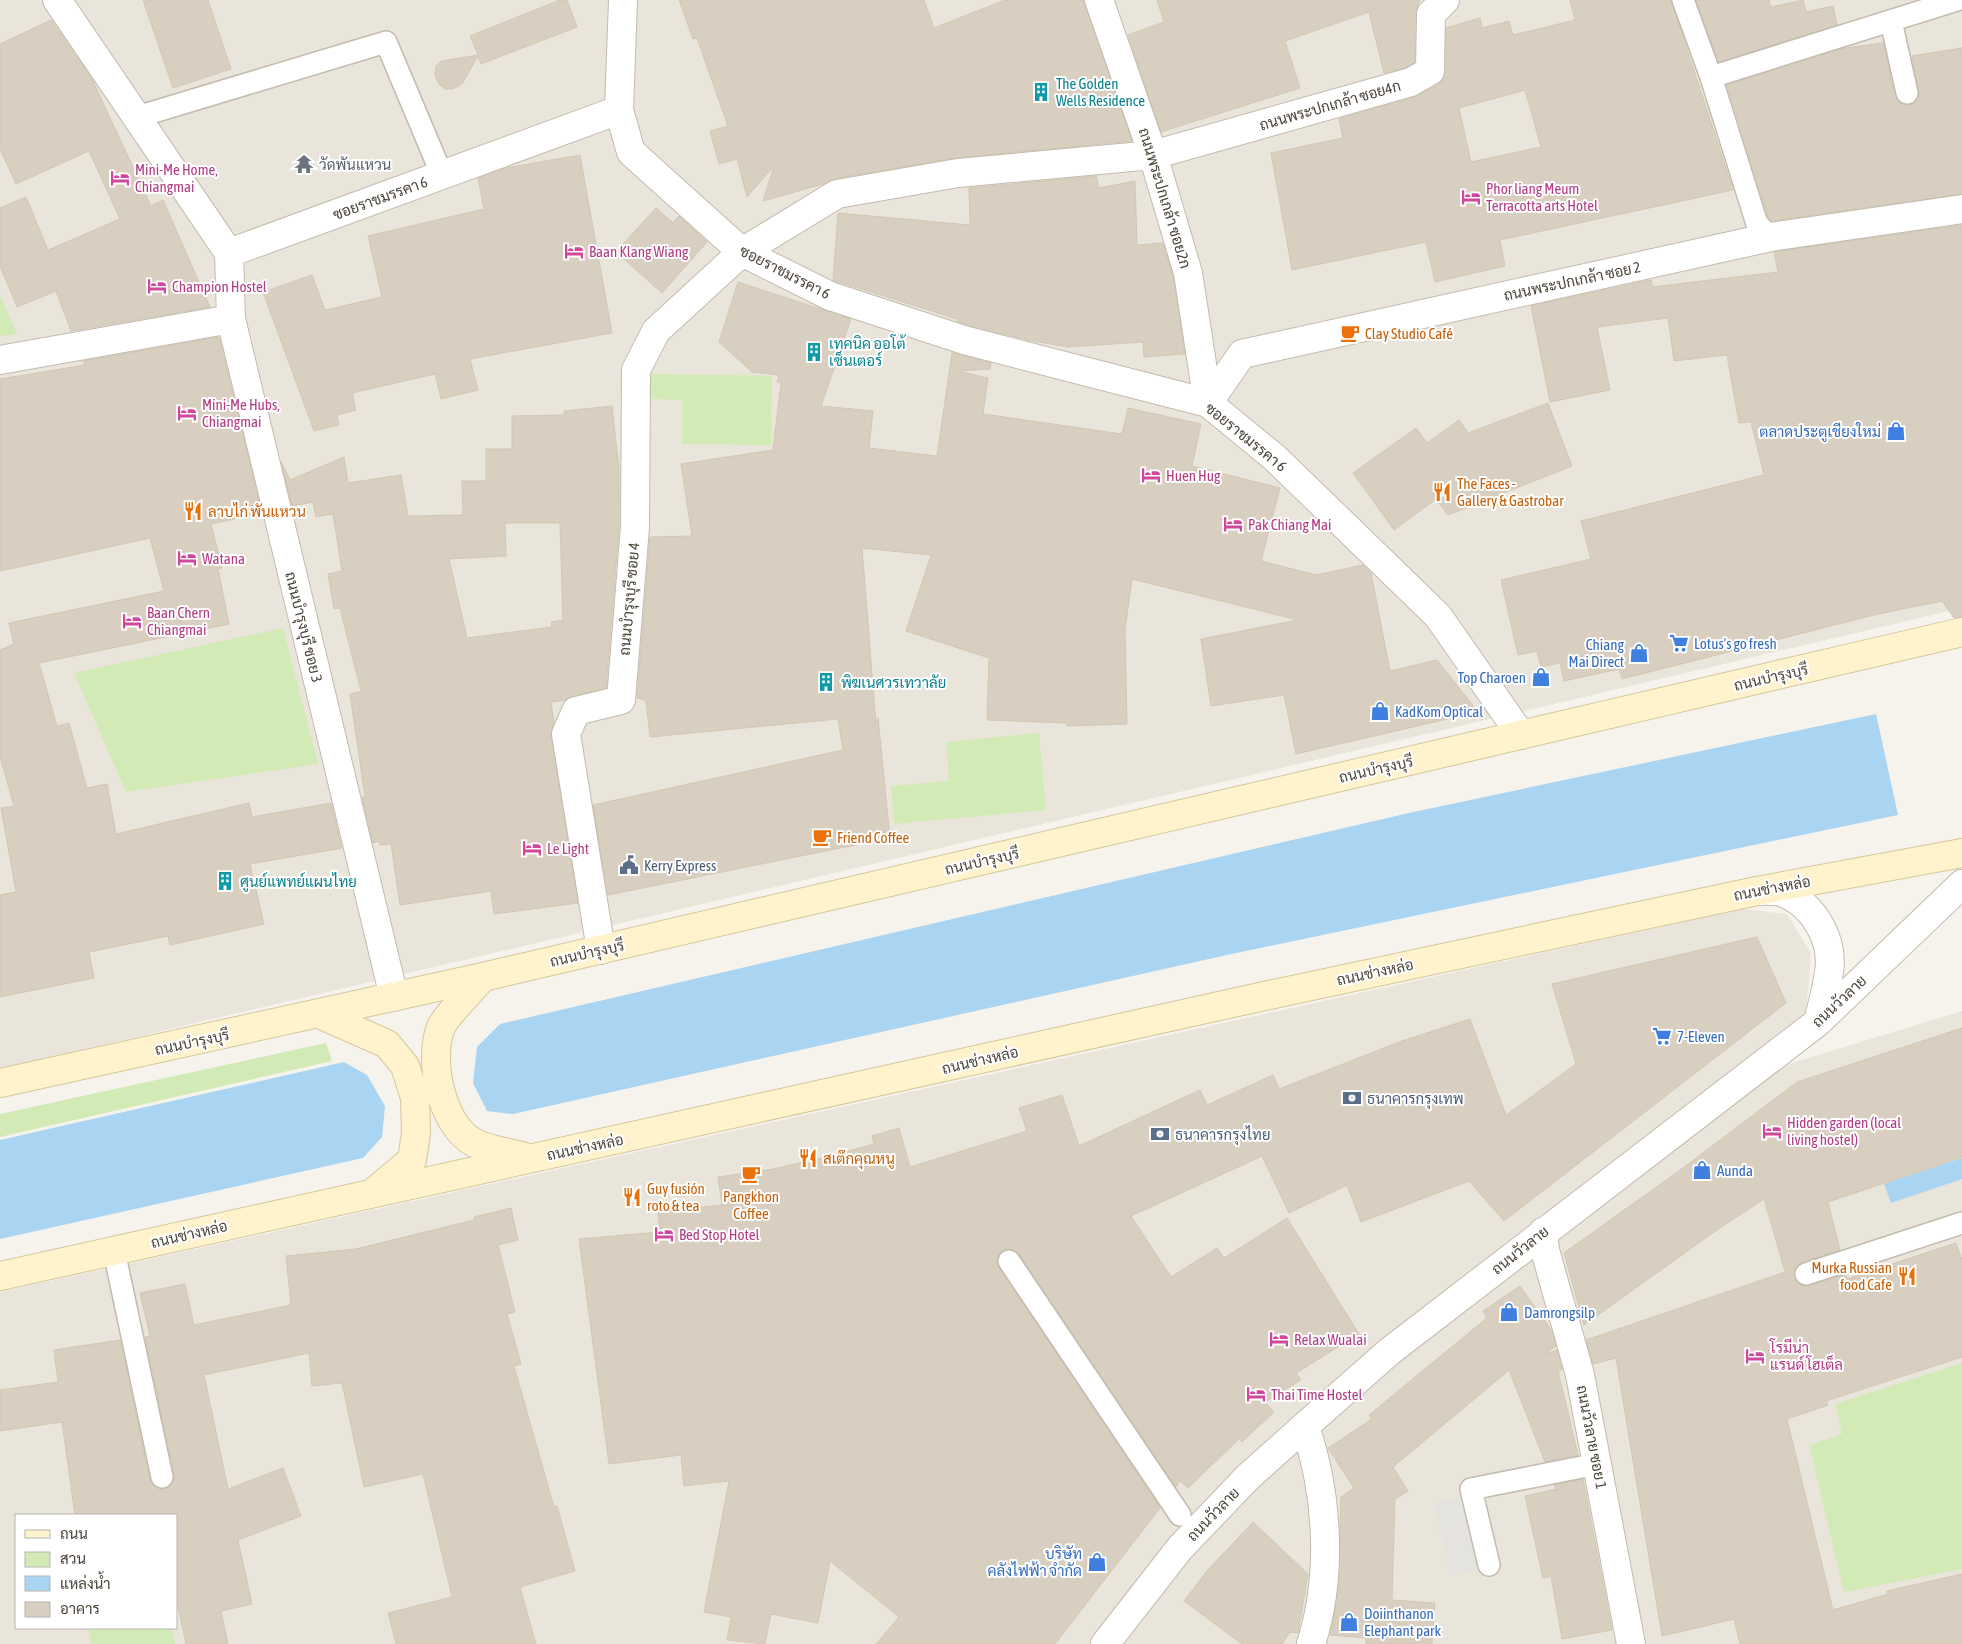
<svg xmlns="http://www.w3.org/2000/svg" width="1962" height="1644" viewBox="0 0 1962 1644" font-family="'Asap Condensed',Sarabun,sans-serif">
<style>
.residential{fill:#eae5da;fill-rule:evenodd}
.green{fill:#d2eab5}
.parking{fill:#e5e3e0}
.water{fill:#a9d4f2}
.building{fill:#d8cfc1;stroke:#d3c7b4;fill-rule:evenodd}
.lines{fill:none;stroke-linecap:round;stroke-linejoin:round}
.service-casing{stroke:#c2bbae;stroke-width:24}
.minor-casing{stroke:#c2bbae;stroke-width:30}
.tertiary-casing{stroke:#c2bbae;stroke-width:30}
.secondary-casing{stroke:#d6c79b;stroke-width:30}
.service{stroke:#fff;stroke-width:21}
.minor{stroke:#fff;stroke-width:28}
.tertiary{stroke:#fff;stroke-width:28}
.secondary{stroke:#fff3cd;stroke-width:28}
.labels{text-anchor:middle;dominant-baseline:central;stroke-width:4;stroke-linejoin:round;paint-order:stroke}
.culture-label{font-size:15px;fill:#0d838f;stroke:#fff;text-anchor:start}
.street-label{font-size:15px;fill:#4b4439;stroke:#fff}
.worship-label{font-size:15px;fill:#5b616d;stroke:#fff;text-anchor:start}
.hotel-label{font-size:15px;fill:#b23c85;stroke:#fff;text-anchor:start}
.food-label{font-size:15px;fill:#c56008;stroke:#fff;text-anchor:start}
.shop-label{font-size:15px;fill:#366cbe;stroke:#fff;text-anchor:start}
.service-label{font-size:15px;fill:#4e5e75;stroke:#fff;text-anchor:start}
</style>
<rect width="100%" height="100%" fill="#f6f3ec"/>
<!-- residential -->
<path class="residential" d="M0,0H1962V608L0,1069Z
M1742,909L1787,914L1811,953L1806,1013L1372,1347L1188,1521L1092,1644H0V1292ZM16,1515H176V1628H16Z
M1962,1011V1644H1122L1201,1540L1380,1372L1779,1067Z"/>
<!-- green -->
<path class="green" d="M0,295L17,334L0,336Z
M650,374L772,376L771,445L682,444V400L650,399Z
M283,628L318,764L126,792L74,673Z
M1039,733L1046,810L894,824L891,786L949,781L946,742Z
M326,1043L332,1061L0,1137V1114Z
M1962,1363V1569L1844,1592L1809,1445L1842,1434L1835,1404Z
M89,1628H171L175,1644H91Z"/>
<!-- parking -->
<path class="parking" d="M1467,1496L1484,1568L1451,1576L1434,1503Z"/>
<!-- water -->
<path class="water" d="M1876,714L1898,815L1236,953L513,1114L487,1111L473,1083L477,1047L500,1024L1409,813Z
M344,1062L367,1075L385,1106L382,1137L363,1158L0,1239V1140Z
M1962,1158V1179L1891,1203L1884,1184Z"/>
<!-- building -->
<path class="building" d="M143,0H208L231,69L173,88Z
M560,0H567L577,27L481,64L478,56L462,84L453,89H445L439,84L435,75L436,66L442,61L478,55L470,36Z
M679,0H924L934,28L1005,0H1084L1132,141L955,158L834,179L823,184L763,201L774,166L747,197L737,159L719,164L710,131L728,126L697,38L693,39Z
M1157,0H1420L1415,14V62L1405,68L1384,73L1369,12L1285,41L1300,88L1161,132L1128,35L1164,22Z
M1570,0H1671L1733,190L1500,240L1505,266L1435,282L1426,242L1292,270L1271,153L1343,138L1339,119L1415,97L1438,85L1443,79L1446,71V28L1480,18L1482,28L1509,21L1513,35L1575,20ZM1525,90L1541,147L1471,162L1459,108Z
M1696,0H1769L1771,7L1803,0L1806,12L1833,6L1837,25L1719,62Z
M51,20L92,79L151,206L163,200L210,307L71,331L56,291L17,307L0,266V208L26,197L48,250L120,219L89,151L16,184L0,149V44Z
M1883,43L1895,96L1898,102L1904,105L1915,102L1919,96L1912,56L1962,48V194L1772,221L1768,217L1727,85L1845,48Z
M580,155L612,333L470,359L478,390L441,399L435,374L352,393L356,410L337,415L339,425L314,431L263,292L312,275L325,310L382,297L368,236L484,209L478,178L506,168Z
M1096,176L1099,188L1135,181L1137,245L1163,243L1173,276L1185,354L1144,357L1143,342L1068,347L1028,340L968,325L957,321V319L833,280L838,213L970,225L969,188Z
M656,208L673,223L679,216L707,242L662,293L616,252Z
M1962,225V617L1954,618L1942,601L1878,614L1622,679L1619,669L1564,681L1560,663L1541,667L1537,651L1518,655L1501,580L1591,559L1581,521L1764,475L1751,422L1739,423L1727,355L1674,361L1668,318L1597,327L1610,390L1550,402L1531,306L1651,280L1652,287L1778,272L1774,252Z
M738,282L851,319L821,406L873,411L869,448L937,456L952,353L991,363L990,369L957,371L988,378L983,414L1122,434L1128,408L1201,424L1192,466L1280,488L1261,561L1316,575L1363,565L1371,573L1390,671L1437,660L1478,712L1296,754L1284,695L1211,706L1201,639L1298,620L1132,579L1125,630L1127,724L1067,726L1066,723L987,720L989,658L906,631L931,555L862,548L876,724L878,718L890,838L608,895L593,805L843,750L838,719L650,737L646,700L637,698L650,537L692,536L681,464L773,450L781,383L777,382L779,375L752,372L719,342Z
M219,337L262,513L211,524L222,568L218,569L229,624L39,663L57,726L69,723L87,788L107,784L116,834L249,803L252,817L331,803L342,848L250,864L264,924L170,945L168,936L89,952L94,978L0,997V895L16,892L1,808L14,806L0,757V650L14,644L9,623L164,591L150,538L0,571V379L85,365L83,361Z
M1548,403L1572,466L1448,515L1436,499L1394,530L1353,473L1416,428L1427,443L1459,420L1468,433Z
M612,406L619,470V526L606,688L572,696L565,700L551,702L554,723L551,736L578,903L494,914L491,891L400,905L391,844L380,845L379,841L373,843L362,797H365L350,694L361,691L340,608L334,609L328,574L342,571L333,514L316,517L313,502L292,506L281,462L290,480L344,457L348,483L401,475L408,516L463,515L462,481H486V449H512V416L564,415V411ZM505,523H560L563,620L551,622L552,627L467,638L449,559L506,556Z
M1757,937L1786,1003L1504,1221L1469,1181L1361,1222L1347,1185L1289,1213L1262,1156L1131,1216L1171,1277L1217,1248L1224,1258L1287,1218L1359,1334L1296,1373L1301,1380L1265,1402L1274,1412L1242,1442L1239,1439L1188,1488L1180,1481L1176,1487L1019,1254L1009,1249L1002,1251L997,1261L999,1268L1160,1508L1055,1644H876L899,1617L830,1561L818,1623L771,1614L765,1644L727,1640L731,1617L704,1612L729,1481L684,1486L681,1455L609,1464L579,1239L660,1232L658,1212L722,1205L718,1177L773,1169L838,1154L874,1144L872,1136L899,1128L910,1167L1027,1131L1019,1108L1062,1095L1079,1146L1200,1090L1207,1105L1273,1075L1279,1089L1402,1041L1470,1019L1506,1115L1576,1064L1552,984Z
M1962,1028V1157L1828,1202L1840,1250L1802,1262L1794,1272L1797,1283L1809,1286L1846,1274L1847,1279L1956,1243L1962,1260V1357L1826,1401L1828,1405L1787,1419L1833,1610L1888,1594L1887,1591L1962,1574V1644H1740L1734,1619L1662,1636L1616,1358L1593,1364L1586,1340L1785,1272L1764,1199L1714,1232L1584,1325L1564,1253L1679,1171L1797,1082Z
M511,1208L518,1240L498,1245L515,1312L507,1314L521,1364L514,1366L554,1507L557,1506L575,1571L520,1587L536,1644H396L388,1613L452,1597L423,1474L364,1487L342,1383L312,1386L309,1353L204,1375L228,1489L283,1468L301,1516L238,1540L252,1604L221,1611L228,1644H186L176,1597V1515H75L62,1422L0,1431V1390L58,1382L54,1350L120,1340L150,1480L158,1489H165L174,1481V1474L145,1337L150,1336L140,1293L185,1284L194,1325L291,1305L286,1256L356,1249L474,1220V1217Z
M1520,1286L1552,1331L1556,1346L1543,1355L1557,1350L1562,1370L1558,1371L1578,1455L1545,1462L1509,1370L1393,1467L1408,1491L1395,1499L1392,1600L1435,1603L1432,1644H1366V1638L1330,1635L1338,1592L1341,1497L1354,1488L1328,1448L1372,1419L1369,1415L1487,1318L1483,1311Z
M1583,1479L1612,1630L1562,1639L1551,1576L1543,1578L1525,1496L1556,1489L1554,1485Z
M1253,1522L1308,1574L1298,1633L1290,1632L1282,1644H1242L1184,1601L1206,1572Z"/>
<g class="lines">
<!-- service casing -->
<g class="service-casing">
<path id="service" d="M1683,0L1711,77L1757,224L1771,237
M1891,21L1907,93
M1711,77L1957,0
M137,117L386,42L442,175
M114,1251L162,1477
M1009,1261L1180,1515
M1806,1274L1962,1223
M1489,1565L1471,1489L1597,1464"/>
</g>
<!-- minor casing -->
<g class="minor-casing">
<path id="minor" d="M57,0L229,253
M623,0L619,110L631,152L742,252L830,296L964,340L1208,403L1275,458L1438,616L1521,735
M1099,0L1153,155L1188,273L1208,403
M229,253L231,319L394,997
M229,253L619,110
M0,360L231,319
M1208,403L1242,354L1771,237L1962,209
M601,950L566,734L576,711L621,700L635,527L636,370L656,331L742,252L837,194L958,173L1153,155L1411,82L1430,71L1431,14L1445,0
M1543,1232L1545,1250L1580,1375L1631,1644
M1305,1426C1328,1494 1333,1575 1311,1644"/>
</g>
<!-- tertiary casing -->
<g class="tertiary-casing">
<path id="tertiary" d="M1757,891C1765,891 1777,890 1784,893C1814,905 1834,940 1829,972C1827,989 1822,1005 1818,1022
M1105,1644L1180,1548L1248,1477L1305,1426L1390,1351L1818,1022L1962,884"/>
</g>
<!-- secondary casing -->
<g class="secondary-casing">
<path id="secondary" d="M483,977C473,989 447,1014 441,1027C428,1059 441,1124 473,1142C487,1150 513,1153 528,1158
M319,1014L387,1044L405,1066L415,1098L416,1133L412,1160L376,1190
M0,1083L483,977L1962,632
M0,1276L1269,995L1757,891L1962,853"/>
</g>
<!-- service -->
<use href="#service" class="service"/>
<!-- minor -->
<use href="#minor" class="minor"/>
<!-- tertiary -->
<use href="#tertiary" class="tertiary"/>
<!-- secondary -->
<use href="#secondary" class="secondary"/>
</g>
<!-- icons -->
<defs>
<g id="building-bare" transform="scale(1.5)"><path d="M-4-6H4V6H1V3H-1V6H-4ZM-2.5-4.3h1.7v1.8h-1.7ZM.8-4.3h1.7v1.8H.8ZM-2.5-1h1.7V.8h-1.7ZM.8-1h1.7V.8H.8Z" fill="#0f9aa8" stroke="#fff" stroke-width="2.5" paint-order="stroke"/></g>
<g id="temple-bare" transform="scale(1.5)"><path d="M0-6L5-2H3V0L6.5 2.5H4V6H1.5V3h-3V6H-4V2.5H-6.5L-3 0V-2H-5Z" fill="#6b7280" stroke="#fff" stroke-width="2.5" paint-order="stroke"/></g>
<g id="hotel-bare" transform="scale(1.5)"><path d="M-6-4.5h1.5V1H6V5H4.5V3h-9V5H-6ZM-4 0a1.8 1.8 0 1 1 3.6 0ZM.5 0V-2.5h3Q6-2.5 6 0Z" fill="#d1479c" stroke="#fff" stroke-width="2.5" paint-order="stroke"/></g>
<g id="cafe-bare" transform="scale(1.5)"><path d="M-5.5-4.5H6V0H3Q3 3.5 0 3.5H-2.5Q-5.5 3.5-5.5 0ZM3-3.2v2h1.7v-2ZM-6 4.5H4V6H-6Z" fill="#e8710a" stroke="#fff" stroke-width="2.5" paint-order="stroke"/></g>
<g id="shop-bare" transform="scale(1.5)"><path d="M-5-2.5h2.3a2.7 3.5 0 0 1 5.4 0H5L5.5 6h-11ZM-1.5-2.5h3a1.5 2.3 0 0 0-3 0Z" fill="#3f7fe0" stroke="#fff" stroke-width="2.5" paint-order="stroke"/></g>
<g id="restaurant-bare" transform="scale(1.5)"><path d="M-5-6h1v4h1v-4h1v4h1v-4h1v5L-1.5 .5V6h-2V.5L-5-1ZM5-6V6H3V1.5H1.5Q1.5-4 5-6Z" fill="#e8710a" stroke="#fff" stroke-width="2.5" paint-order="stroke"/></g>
<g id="supermarket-bare" transform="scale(1.5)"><path d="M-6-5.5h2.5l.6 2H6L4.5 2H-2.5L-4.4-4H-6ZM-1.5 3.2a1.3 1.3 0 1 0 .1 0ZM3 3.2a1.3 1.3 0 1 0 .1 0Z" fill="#3f7fe0" stroke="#fff" stroke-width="2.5" paint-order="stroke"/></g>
<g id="civic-bare" transform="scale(1.5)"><path d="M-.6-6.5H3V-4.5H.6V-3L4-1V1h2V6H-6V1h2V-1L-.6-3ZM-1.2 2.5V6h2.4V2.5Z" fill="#5c6f8a" stroke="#fff" stroke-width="2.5" paint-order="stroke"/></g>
<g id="bank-bare" transform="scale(1.5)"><path d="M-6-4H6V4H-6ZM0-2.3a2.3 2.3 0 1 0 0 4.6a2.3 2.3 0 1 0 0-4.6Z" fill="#5c6f8a" stroke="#fff" stroke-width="2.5" paint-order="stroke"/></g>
</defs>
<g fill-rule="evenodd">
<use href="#building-bare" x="1041" y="92"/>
<use href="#temple-bare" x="304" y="164"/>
<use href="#hotel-bare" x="120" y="178"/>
<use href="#hotel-bare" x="1471" y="197"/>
<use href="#hotel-bare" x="574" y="251"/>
<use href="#hotel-bare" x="157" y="286"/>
<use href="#cafe-bare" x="1350" y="333"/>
<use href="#building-bare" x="814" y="352"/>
<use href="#hotel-bare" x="187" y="413"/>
<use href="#shop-bare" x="1896" y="431"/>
<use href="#hotel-bare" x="1151" y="475"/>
<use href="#restaurant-bare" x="1442" y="492"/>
<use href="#restaurant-bare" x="193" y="511"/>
<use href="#hotel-bare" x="1233" y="524"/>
<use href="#hotel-bare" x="187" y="558"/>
<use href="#hotel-bare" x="132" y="621"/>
<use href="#supermarket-bare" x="1679" y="643"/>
<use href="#shop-bare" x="1639" y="653"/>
<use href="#shop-bare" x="1541" y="677"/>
<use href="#building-bare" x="826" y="682"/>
<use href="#shop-bare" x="1380" y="711"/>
<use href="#cafe-bare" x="822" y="837"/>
<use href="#hotel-bare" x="532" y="848"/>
<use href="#civic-bare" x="629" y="865"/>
<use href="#building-bare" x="225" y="881"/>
<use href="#supermarket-bare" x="1662" y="1036"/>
<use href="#bank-bare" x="1352" y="1098"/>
<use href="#hotel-bare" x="1772" y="1131"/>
<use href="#bank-bare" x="1160" y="1134"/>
<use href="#restaurant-bare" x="808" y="1158"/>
<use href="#shop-bare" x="1702" y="1170"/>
<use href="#cafe-bare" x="751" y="1174"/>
<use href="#restaurant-bare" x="632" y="1197"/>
<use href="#hotel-bare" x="664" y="1234"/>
<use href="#restaurant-bare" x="1907" y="1276"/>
<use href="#shop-bare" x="1509" y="1312"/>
<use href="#hotel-bare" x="1279" y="1339"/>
<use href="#hotel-bare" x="1755" y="1356"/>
<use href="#hotel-bare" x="1256" y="1394"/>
<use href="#shop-bare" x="1097" y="1562"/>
<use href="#shop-bare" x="1349" y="1622"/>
</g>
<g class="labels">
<!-- culture labels -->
<g class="culture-label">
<text x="1056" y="83">The Golden<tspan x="1056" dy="17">Wells Residence</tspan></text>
<text x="829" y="343">เทคนิค ออโต้<tspan x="829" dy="17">เซ็นเตอร์</tspan></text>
<text x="841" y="682">พิฆเนศวรเทวาลัย</text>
<text x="240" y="881">ศูนย์แพทย์แผนไทย</text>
</g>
<!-- street labels -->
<g class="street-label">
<text transform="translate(1330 105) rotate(-16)">ถนนพระปกเกล้า ซอย4ก</text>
<text transform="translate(380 198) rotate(-20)">ซอยราชมรรคา 6</text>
<text transform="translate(1165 198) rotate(73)">ถนนพระปกเกล้า ซอย2ก</text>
<text transform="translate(785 272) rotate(27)">ซอยราชมรรคา 6</text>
<text transform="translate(1572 281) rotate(-12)">ถนนพระปกเกล้า ซอย 2</text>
<text transform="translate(1246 437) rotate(39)">ซอยราชมรรคา 6</text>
<text transform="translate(629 599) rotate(-85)">ถนนบำรุงบุรี ซอย 4</text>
<text transform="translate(304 627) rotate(76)">ถนนบำรุงบุรี ซอย 3</text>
<text transform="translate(1771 677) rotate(-13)">ถนนบำรุงบุรี</text>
<text transform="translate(1376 769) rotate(-13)">ถนนบำรุงบุรี</text>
<text transform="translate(982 861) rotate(-13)">ถนนบำรุงบุรี</text>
<text transform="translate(1772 888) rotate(-11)">ถนนช่างหล่อ</text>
<text transform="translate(587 953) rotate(-13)">ถนนบำรุงบุรี</text>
<text transform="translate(1375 972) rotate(-12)">ถนนช่างหล่อ</text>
<text transform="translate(1839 1001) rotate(-43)">ถนนวัวลาย</text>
<text transform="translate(192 1042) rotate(-12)">ถนนบำรุงบุรี</text>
<text transform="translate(980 1060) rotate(-13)">ถนนช่างหล่อ</text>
<text transform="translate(585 1147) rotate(-12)">ถนนช่างหล่อ</text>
<text transform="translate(189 1234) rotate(-13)">ถนนช่างหล่อ</text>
<text transform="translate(1520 1250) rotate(-38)">ถนนวัวลาย</text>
<text transform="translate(1592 1437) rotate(79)">ถนนวัวลาย ซอย 1</text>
<text transform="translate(1213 1514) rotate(-46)">ถนนวัวลาย</text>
</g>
<!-- worship labels -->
<g class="worship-label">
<text x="319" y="164">วัดพันแหวน</text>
</g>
<!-- hotel labels -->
<g class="hotel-label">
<text x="135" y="169">Mini-Me Home,<tspan x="135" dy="17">Chiangmai</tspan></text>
<text x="1486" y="188">Phor liang Meum<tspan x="1486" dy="17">Terracotta arts Hotel</tspan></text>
<text x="589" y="251">Baan Klang Wiang</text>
<text x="172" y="286">Champion Hostel</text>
<text x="202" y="404">Mini-Me Hubs,<tspan x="202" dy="17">Chiangmai</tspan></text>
<text x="1166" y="475">Huen Hug</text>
<text x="1248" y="524">Pak Chiang Mai</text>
<text x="202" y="558">Watana</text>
<text x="147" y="612">Baan Chern<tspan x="147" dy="17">Chiangmai</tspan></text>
<text x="547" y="848">Le Light</text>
<text x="1787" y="1122">Hidden garden (local<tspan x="1787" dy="17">living hostel)</tspan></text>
<text x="679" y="1234">Bed Stop Hotel</text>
<text x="1294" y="1339">Relax Wualai</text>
<text x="1770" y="1347">โรมีน่า<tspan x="1770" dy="17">แรนด์ โฮเต็ล</tspan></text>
<text x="1271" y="1394">Thai Time Hostel</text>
</g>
<!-- food labels -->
<g class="food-label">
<text x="1365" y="333">Clay Studio Café</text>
<text x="1457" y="483">The Faces -<tspan x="1457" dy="17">Gallery &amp; Gastrobar</tspan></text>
<text x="208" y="511">ลาบไก่ พันแหวน</text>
<text x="837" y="837">Friend Coffee</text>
<text x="823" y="1158">สเต๊กคุณหนู</text>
<text x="647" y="1188">Guy fusión<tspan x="647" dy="17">roto &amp; tea</tspan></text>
<text x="751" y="1196" text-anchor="middle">Pangkhon<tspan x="751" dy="17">Coffee</tspan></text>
<text x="1892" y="1267" text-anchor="end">Murka Russian<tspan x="1892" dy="17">food Cafe</tspan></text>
</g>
<!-- shop labels -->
<g class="shop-label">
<text x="1881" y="431" text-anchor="end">ตลาดประตูเชียงใหม่</text>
<text x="1694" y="643">Lotus's go fresh</text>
<text x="1624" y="644" text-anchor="end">Chiang<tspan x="1624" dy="17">Mai Direct</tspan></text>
<text x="1526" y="677" text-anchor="end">Top Charoen</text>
<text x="1395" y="711">KadKom Optical</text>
<text x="1677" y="1036">7-Eleven</text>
<text x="1717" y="1170">Aunda</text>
<text x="1524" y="1312">Damrongsilp</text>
<text x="1082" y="1553" text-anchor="end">บริษัท<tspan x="1082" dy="17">คลังไฟฟ้า จำกัด</tspan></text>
<text x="1364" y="1613">Doiinthanon<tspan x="1364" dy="17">Elephant park</tspan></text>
</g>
<!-- service labels -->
<g class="service-label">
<text x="644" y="865">Kerry Express</text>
<text x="1367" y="1098">ธนาคารกรุงเทพ</text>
<text x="1175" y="1134">ธนาคารกรุงไทย</text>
</g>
</g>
<!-- legend -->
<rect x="15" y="1514" width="162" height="115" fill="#ffffff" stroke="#b7b4b0"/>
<rect x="25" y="1530" width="25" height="8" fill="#fff3cd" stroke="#b7b4b0"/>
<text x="60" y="1539" font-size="15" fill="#4b4439">ถนน</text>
<rect x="25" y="1552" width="25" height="15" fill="#d2eab5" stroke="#b7b4b0"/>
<text x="60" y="1564" font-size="15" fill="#4b4439">สวน</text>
<rect x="25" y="1576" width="25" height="15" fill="#a9d4f2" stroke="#b7b4b0"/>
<text x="60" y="1589" font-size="15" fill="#4b4439">แหล่งน้ำ</text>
<rect x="25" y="1602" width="25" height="15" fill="#d8cfc1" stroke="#b7b4b0"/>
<text x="60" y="1614" font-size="15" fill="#4b4439">อาคาร</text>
</svg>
